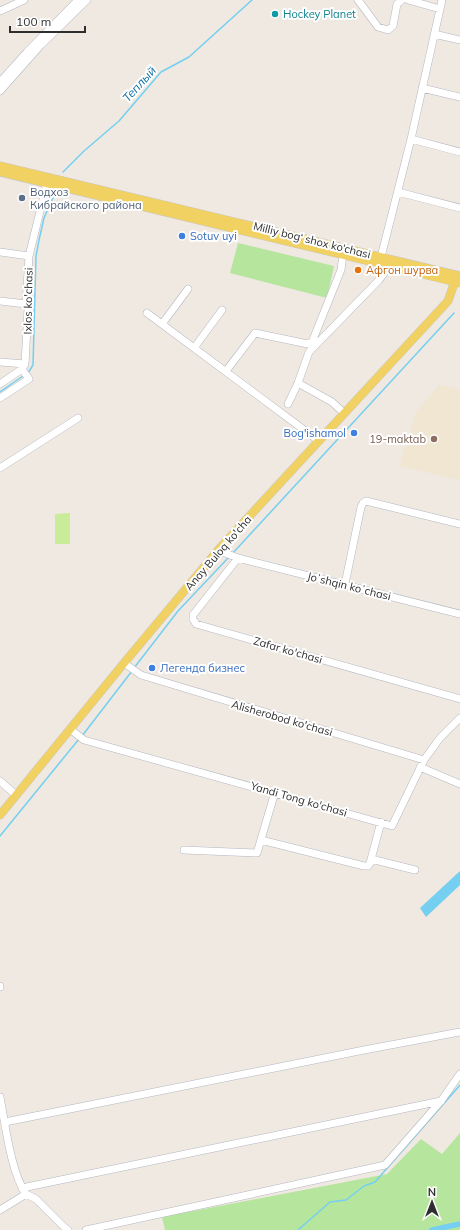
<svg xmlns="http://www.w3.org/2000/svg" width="460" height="1230" viewBox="0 0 460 1230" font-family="Mulish,sans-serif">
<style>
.education{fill:#f0e6d1}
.green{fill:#b6e59e}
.pitch{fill:#c9ec9a}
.water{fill:#75cff0}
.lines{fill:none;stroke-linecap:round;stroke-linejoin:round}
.stream{stroke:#75cff0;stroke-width:1.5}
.canal{stroke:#75cff0;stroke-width:5.5}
.minor-casing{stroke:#b4b7c1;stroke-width:8}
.major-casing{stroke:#c9c9c9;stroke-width:9}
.minor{stroke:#fff;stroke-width:7}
.major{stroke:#f2d163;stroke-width:8}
.culture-dot{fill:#0f9aa8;stroke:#fff;stroke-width:1.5}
.service-dot{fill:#5c6f8a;stroke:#fff;stroke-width:1.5}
.shop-dot{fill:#3f7fe0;stroke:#fff;stroke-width:1.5}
.food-dot{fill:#e8710a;stroke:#fff;stroke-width:1.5}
.education-dot{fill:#8d6e63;stroke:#fff;stroke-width:1.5}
.labels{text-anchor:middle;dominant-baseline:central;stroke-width:4;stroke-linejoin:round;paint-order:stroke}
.culture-label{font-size:11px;fill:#0d838f;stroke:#fff;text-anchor:start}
.service-label{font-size:11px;fill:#4e5e75;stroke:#fff;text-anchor:start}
.shop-label{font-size:11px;fill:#366cbe;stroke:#fff;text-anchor:start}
.street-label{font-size:11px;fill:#2e2e2e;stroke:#fff}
.food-label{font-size:11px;fill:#c56008;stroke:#fff;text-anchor:start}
.education-label{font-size:11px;fill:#785e54;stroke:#fff;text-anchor:end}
.water-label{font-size:12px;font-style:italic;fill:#0d6fa3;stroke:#fff}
</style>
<rect width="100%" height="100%" fill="#efe9e1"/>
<!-- education -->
<path class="education" d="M439,385L460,390V480L399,466L416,412Z"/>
<!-- green -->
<path class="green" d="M238,243L334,266L327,298L230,273Z
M460,1133V1230H165L162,1217L387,1174L421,1139L442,1154Z"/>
<!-- pitch -->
<path class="pitch" d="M70,513V544H55V514Z"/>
<!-- water -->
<path class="water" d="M460,871V885L426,917L420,908Z"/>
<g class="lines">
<!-- stream -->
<path class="stream" d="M63,172L84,151L119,121L161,72L189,57L252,0
M28,373L33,365L36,256L39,240L44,218L56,191
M0,392L23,376
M232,554L454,313
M134,668L178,611L229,557
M82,736L132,671
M0,836L79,739
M298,1230L330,1202L346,1200L364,1186L375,1182L460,1085"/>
<!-- canal -->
<path class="canal" d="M432,1230L460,1224"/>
<!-- minor casing -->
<g class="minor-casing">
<path id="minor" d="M358,0L378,27L388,30L393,26L397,4L402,0
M408,0L440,9
M0,11L24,0
M434,34L460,40
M0,82L27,52L78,0
M422,88L460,97
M0,91L40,46L87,0
M411,139L460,152
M398,192L460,208
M0,252L29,256
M381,257L411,139L442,0
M0,301L26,304
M147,313L319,441
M162,324L188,289
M194,348L222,310
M0,362L25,364
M226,371L255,333L308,344L312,342L341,270L343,254
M298,383L332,402L344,413
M0,384L22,369L25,364L28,309L26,304L29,256L47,183
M0,398L29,379L22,369
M288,404L298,383L309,352L379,280L385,272L386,265
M0,468L78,418
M220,548L225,553L238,558L460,614
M238,558L193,615V619L196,624L460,699
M345,584L361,507L363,503L366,501L460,524
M124,663L141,675L424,760
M70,729L84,740L392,826L424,760L440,738L460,718
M420,767L460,784
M0,781L16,795
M261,840L364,866H368L370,863L381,822
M184,850L257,853L275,792
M371,859L415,870
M0,986V987
M0,1097C5,1123 11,1173 26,1194L0,1210
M5,1122L364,1050L460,1032
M22,1188L441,1101
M26,1194L36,1199L65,1228L68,1230
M86,1230L385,1165L441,1101L460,1074"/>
</g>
<!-- major casing -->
<g class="major-casing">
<path id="major" d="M0,166L460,276
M0,172L460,283
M0,815L124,663L220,548L448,301L457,275"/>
</g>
<!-- minor -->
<use href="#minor" class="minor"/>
<!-- major -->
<use href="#major" class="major"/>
</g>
<!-- markers -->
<circle class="culture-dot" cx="275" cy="14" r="4"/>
<circle class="service-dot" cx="22" cy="198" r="4"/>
<g class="shop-dot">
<circle cx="182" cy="236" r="4"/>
<circle cx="354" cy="433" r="4"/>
<circle cx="152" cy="668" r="4"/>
</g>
<circle class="food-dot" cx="358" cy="270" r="4"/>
<circle class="education-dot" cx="434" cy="439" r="4"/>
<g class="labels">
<!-- culture labels -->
<g class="culture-label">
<text x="283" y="14">Hockey Planet</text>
</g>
<!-- service labels -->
<g class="service-label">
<text x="30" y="192">Водхоз<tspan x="30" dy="13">Кибрайского района</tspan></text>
</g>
<!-- shop labels -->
<g class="shop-label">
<text x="190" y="236">Sotuv uyi</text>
<text x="346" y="433" text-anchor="end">Bog'ishamol</text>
<text x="160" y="668">Легенда бизнес</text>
</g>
<!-- street labels -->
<g class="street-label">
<text transform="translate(312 240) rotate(14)">Milliy bog‘ shox ko‘chasi</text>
<text transform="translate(28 301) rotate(-89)">Ixlos ko'chasi</text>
<text transform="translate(218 553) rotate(-49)">Anay Buloq ko'cha</text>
<text transform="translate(349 586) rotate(14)">Joʼshqin koʼchasi</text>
<text transform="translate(288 650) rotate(16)">Zafar ko'chasi</text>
<text transform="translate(282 718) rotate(16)">Alisherobod ko'chasi</text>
<text transform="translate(299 799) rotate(16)">Yandi Tong ko'chasi</text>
</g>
<!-- food labels -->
<g class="food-label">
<text x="366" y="270">Афгон шурва</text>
</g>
<!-- education labels -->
<g class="education-label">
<text x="426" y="439">19-maktab</text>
</g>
<!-- water labels -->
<g class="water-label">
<text transform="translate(139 84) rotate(-48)">Теплый</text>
</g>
</g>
<!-- north arrow -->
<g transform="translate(432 1202)" stroke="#ffffff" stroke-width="3" paint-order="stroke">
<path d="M0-3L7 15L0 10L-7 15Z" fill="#2e2e2e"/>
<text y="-6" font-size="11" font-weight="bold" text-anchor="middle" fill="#2e2e2e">N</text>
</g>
<!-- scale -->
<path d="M10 26v6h75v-6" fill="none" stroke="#2e2e2e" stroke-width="2"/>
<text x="16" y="26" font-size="12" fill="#2e2e2e" stroke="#ffffff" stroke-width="3" paint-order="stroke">100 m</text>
</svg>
